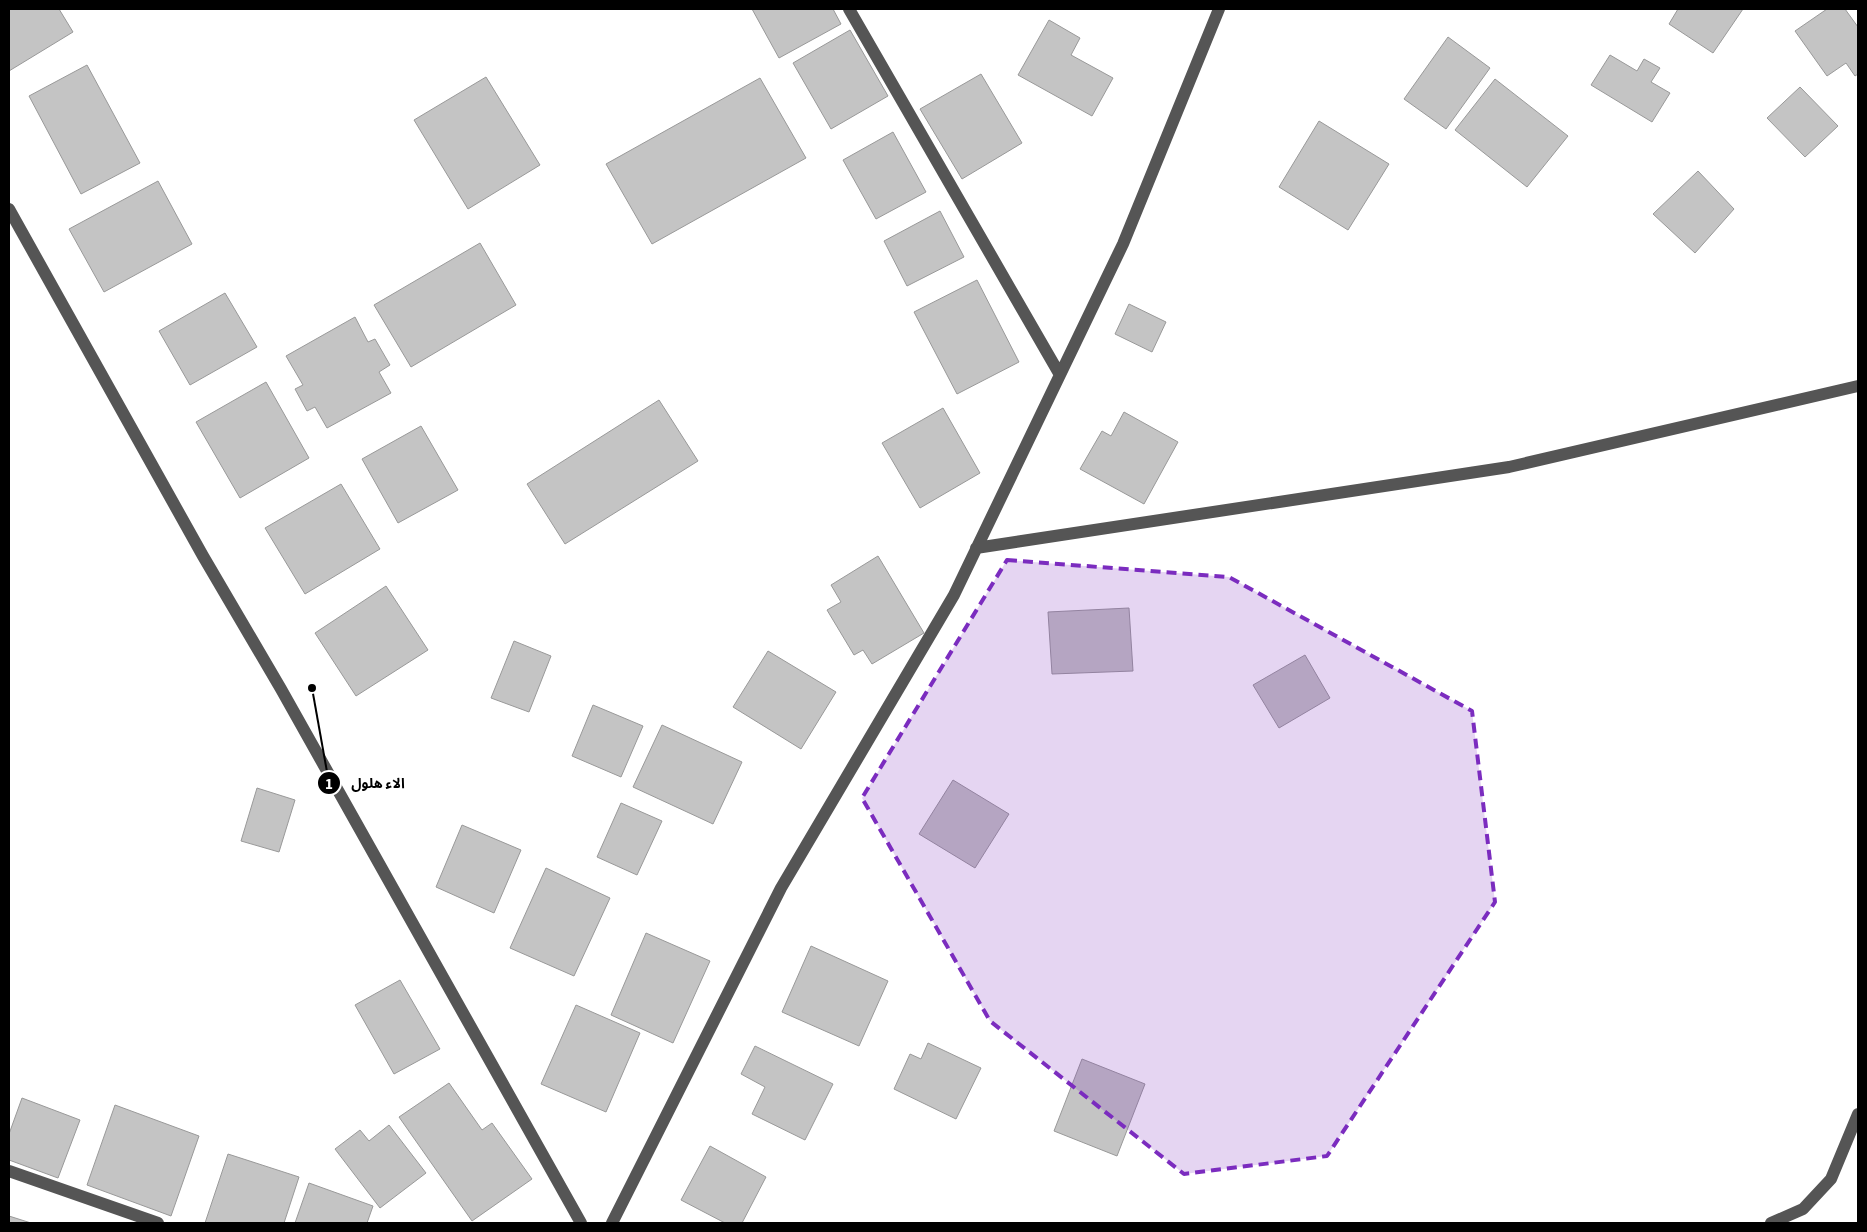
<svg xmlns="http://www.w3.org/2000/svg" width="1867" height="1232" viewBox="0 0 1867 1232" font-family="'Source Sans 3','Noto Sans Arabic',sans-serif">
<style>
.building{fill:#c4c4c4;stroke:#999}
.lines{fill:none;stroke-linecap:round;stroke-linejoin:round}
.minor{stroke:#555;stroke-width:12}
.marked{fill:#7b2cbf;fill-opacity:0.2;stroke:#7b2cbf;stroke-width:4;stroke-dasharray:10 6;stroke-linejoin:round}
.leader{fill:none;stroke:#000;stroke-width:2}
.callout-dot{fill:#000;stroke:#fff;stroke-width:2}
.mark-label{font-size:15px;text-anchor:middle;font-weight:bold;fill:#fff}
.callout-label{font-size:14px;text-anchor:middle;font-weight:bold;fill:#000;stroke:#fff;stroke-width:4;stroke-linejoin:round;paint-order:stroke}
</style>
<rect width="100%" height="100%" fill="#fff"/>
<!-- building -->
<path class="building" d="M9,9H59L73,32L9,71Z
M752,9H833L841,24L779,58Z
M1678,9H1743L1713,53L1669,24Z
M1827,9H1845L1858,27V74L1855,76L1846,63L1827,76L1795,31Z
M1049,20L1080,38L1071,55L1113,78L1092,116L1018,75Z
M850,30L888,96L831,129L793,63Z
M1448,37L1490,68L1446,129L1404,99Z
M1610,55L1637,71L1644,59L1660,68L1651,82L1670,93L1652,122L1591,85Z
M87,65L140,163L81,194L29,96Z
M981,74L1022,143L962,179L920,109Z
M486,77L540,165L468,209L414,120Z
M760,78L806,158L652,244L606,164Z
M1495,79L1568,136L1527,187L1455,130Z
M1800,87L1838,126L1805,157L1767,118Z
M1319,121L1389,164L1348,230L1279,187Z
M893,132L926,192L876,219L843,160Z
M1698,171L1734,209L1695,253L1653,214Z
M158,181L192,244L104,292L69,229Z
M940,211L964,257L907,286L884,241Z
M480,243L516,305L411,367L374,305Z
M977,280L1019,362L957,394L914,312Z
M225,293L257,347L190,385L159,331Z
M1129,304L1166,322L1152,352L1115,334Z
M355,317L368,342L375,339L390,365L379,372L391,393L327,428L315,407L307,411L295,389L303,385L286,356Z
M266,382L309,458L240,498L196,422Z
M659,400L698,461L565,544L527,484Z
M943,408L980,473L920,508L882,443Z
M1124,412L1178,442L1144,504L1080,469L1102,431L1111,436Z
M421,426L458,490L398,523L362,459Z
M341,484L380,549L305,594L265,528Z
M878,556L924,633L872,664L863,650L854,655L827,610L841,602L831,585Z
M386,586L428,650L356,696L315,633Z
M1129,608L1133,671L1052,674L1048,612Z
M514,641L551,656L529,712L491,698Z
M768,651L836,692L801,749L733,707Z
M1305,655L1330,698L1279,728L1253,685Z
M593,705L643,726L621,777L572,756Z
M662,725L742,762L713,824L633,787Z
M953,780L1009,814L975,868L919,834Z
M257,788L295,800L279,852L241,841Z
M621,803L662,821L637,875L597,857Z
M462,825L521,850L494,913L436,887Z
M546,868L610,898L574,976L510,948Z
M646,933L710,961L673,1043L611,1015Z
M811,946L888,981L859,1046L782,1012Z
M400,980L440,1049L394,1074L355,1005Z
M576,1005L640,1033L606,1112L541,1084Z
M928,1043L981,1068L956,1119L894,1089L910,1054L921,1059Z
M755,1046L833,1084L805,1140L752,1114L765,1087L741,1074Z
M1082,1059L1145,1084L1117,1156L1054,1131Z
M449,1083L482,1130L492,1123L532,1179L472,1221L399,1117Z
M22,1098L80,1120L58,1178L9,1160V1134Z
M115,1105L199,1136L171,1216L87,1185Z
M389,1125L426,1173L380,1208L335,1149L360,1130L369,1141Z
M710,1146L766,1177L742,1223H725L681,1200Z
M228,1154L299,1177L284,1223H205Z
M309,1183L373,1206L367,1223H295Z
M9,1216L31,1223H9Z"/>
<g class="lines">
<!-- minor -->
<path class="minor" d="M849,9L1060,375
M9,209L203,556L281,689L581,1223
M976,548L1509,467L1858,386
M9,1171L158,1223
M612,1223L781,888L954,595L1123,244L1219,9
M1771,1223L1803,1209L1831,1179L1858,1114"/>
</g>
<!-- marked area -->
<path class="marked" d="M1007,560L1229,577L1472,711L1495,902L1327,1156L1184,1174L990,1021L862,798Z"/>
<!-- callouts -->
<path class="leader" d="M312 688L329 783"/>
<g class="callout-dot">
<circle cx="312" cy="688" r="5"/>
<circle cx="329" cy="783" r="12"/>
</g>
<g class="mark-label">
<text x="329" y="789">1</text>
</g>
<g class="callout-label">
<text x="378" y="788">الاء هلول</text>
</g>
<!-- border -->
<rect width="1867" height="1232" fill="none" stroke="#000000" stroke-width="20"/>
</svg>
